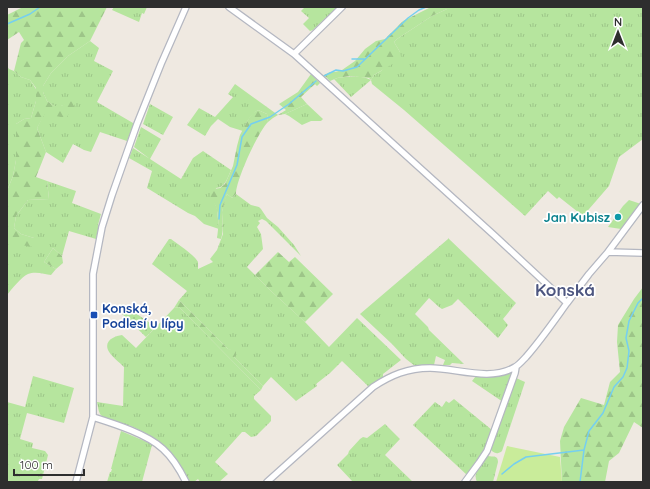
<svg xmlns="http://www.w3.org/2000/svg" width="650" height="489" viewBox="0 0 650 489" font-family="Quicksand,sans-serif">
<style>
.grass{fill:url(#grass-tufts)}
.forest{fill:url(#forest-firs)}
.park{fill:#b6e59e}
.garden{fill:url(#garden-dots)}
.pitch{fill:#c9ec9a}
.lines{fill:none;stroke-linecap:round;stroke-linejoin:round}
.stream{stroke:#75cff0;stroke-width:1.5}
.minor-casing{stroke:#b4b7c1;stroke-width:8}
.minor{stroke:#fff;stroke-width:5.5}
.culture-dot{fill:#0f9aa8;stroke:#fff;stroke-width:1.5}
.transit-dot{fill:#1a4fb4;stroke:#fff;stroke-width:1.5}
.labels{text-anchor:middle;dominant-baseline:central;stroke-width:3.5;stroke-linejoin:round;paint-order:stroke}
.culture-label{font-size:13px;font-weight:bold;fill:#0d838f;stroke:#fff;text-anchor:end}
.transit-label{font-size:13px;font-weight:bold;fill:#164399;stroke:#fff;text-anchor:start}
.district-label{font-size:17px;font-weight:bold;fill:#4d5680;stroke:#fff}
</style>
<defs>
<pattern id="grass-tufts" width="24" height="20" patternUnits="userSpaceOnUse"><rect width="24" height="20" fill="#b6e59e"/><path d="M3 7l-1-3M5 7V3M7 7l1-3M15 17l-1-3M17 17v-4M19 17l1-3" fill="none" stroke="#9dc588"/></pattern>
<pattern id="forest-firs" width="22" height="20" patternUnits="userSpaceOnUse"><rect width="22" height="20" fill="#b6e59e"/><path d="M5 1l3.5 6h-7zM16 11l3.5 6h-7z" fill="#9dc588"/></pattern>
<pattern id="garden-dots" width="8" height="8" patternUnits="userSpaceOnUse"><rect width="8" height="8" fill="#b6e59e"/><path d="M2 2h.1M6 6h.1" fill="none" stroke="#9dc588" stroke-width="1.8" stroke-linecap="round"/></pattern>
</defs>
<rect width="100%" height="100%" fill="#efe9e1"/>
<!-- grass -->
<path class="grass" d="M114,7H147L144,14L142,13L139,22L112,10Z
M305,7H337L313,30L310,31L303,24L309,18L301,11Z
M447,7H643V139L619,157L609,186L583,216L559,197L557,199L548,191L525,216L404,110L372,84L371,80L351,97L334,79C343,76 363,75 371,80L374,75L381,71L400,52L394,42L397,39L432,16L447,9Z
M90,41L99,48L94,61L113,71L97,102L133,123L134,124L127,141L100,132L91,152L84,150L73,144L63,163L46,152L37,128L44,114L68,104L61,106H54L47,101L43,92V86L51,73L68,56Z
M7,66L9,69L14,71L21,77L30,80L36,89V101L31,118L24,119L16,124V160L13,176L7,191Z
M235,84L278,115L273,118L268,122L267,114L258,110C250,115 246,123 243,131L230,127L218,119L211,126L205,136L187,125L199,108L215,117L233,97L228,94Z
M150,104L173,117L163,135L143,124Z
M307,104L323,119L321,121H311L302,125L289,116L285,114Z
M141,127L161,139L150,159L134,147Z
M133,148L181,179L193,158L203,151L231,170C228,177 225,188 216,188L214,201L217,209L219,229L204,224L195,216L188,213L147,188L152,171L129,158Z
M47,181L76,191L72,203L101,214L98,225L99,226L96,239L69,231L62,256L53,248L44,262L56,269L51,275C45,274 35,271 28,274C21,277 12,289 7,295V243L34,238L21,234L14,228L16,216L28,200L49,199Z
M227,194L232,198L236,194L251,205L259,207L261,209L267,218L278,227L294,245L301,256L266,221L262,219L258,221L260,223L257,227L261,234L263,249L247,267L271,291L304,321L329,347L357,318L401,360L383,374V376L384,378L371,386H368L342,361L330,373L316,384L317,386L296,401L271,377L263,386L234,357L231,350L228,349L179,300L187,291L152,264L169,239H171C177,244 195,255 198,262C198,265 198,267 198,269L213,262L210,259L217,250L223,234L222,212L225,199Z
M448,238L516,303L503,319L508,325L498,338L458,299L452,305L442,309L439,307L429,298L415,314L428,327L429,330L464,364L452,363L450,365H443L445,360L436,356L434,365L415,366L406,359L392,344L360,314L448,239Z
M179,307L261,390L254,396V399L271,416V421L256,436L251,437L245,432H242L215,462L228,474L219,482H200L198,479L194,482H190C183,467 171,451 158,441C150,435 140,430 131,426C123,423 105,421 100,414C98,410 98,406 97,402L123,406L124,367C120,363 110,355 108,350C104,340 115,336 122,335L136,348L174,308Z
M511,371L513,373L503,402L472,381L476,376C489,377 500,376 511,371Z
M33,376L74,388L64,423L27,413L20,439L33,443L32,448L45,451L48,455L42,479H39L38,481L40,482H7V402L25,407Z
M516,378L525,382L502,451C498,455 492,453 490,448Z
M454,399L492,430L481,457L467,475L413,425L435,402L442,407L446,401L449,403Z
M385,424L400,439L385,455L413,482H353L337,465L348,454L349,451L360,439L363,437L367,438Z
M121,431L147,442L152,445L142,482H107L110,472H111L112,469H111Z
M488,456C493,457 498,455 498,462L493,482H477C472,472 482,463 488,456Z"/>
<!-- forest -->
<path class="forest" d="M23,7H107L90,41L68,56L51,73L43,86V92L47,101L54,106H61L71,101L75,103L74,107L66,118L45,114L37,128L46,152L36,177L47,181L49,199L28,200L16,216L14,228L21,234L34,238L37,244L34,247L7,243V191L13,176L16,160V124L24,119L31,118L36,101V88L30,80L21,77L14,71L21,43L24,40L19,32L7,40V15Z
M431,7H447V9L432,16L397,39L394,42L400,52L401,57L394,63L374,75L371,80L369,78L350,76L337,78L330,81L324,75L330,72H335L342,70L355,61L365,49L376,41L385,39L403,21Z
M311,74L320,83L317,86L315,84L301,97L307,104L285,114L278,115L286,110L279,104L298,92Z
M258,110L267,114L268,122C258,132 236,180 236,194L232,198L227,194C225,200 223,207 222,213C222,222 224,230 221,239L217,238C219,224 220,208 210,197L214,189L220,188L225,184L233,166L237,146L240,135L249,118L253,113Z
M53,248L62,256L63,263L56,269L44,262Z
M278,252L289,262L295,257L333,294L305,322L271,291L255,275Z
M643,287V428L634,422L619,453L609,461L605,482H562L560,441L564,427L581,398L604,405L610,382L620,372L617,342L618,325L634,299Z
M179,300L228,349L236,350V355L234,357L263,386L261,390L179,307L174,308Z"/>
<!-- park -->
<path class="park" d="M629,200L641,204L621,229L608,227L623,206Z"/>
<!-- garden -->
<path class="garden" d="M122,304L156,327L146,337L118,310Z"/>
<!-- pitch -->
<path class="pitch" d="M507,446L560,457L562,482H496Z"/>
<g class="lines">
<!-- stream -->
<path class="stream" d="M7,24L30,14L40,7
M352,59H364
M324,76L336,70L343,71L357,67L408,18L419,10L426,7
M219,219L220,205L237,165L242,137L251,124L270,117L289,104L316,81
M502,474L514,464L526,457L584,450
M580,482L584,450L589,431L603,413L614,387L623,377L627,368L629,351L626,338L629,321L638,303L643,298"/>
<!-- minor casing -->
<g class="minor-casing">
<path id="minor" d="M229,7L294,54L495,236L567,303L589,274L608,252L643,253
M294,54L342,7
M608,252L643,205
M93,417C115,424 147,434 163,449C173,458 180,470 186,482
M76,482L93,417V274L102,227L112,195L137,124L161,64L186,7
M267,482L373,387C391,375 408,368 430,368C456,368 490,382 515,367C519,365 523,360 526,357C541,340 554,321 567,303
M465,482L479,463L487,451L515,373L516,367"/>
</g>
<!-- minor -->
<use href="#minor" class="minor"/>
</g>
<!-- markers -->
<circle class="culture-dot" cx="618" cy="217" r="4"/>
<rect class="transit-dot" x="90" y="311" width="8" height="8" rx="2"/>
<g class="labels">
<!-- culture labels -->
<g class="culture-label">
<text x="610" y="217">Jan Kubisz</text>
</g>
<!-- transit labels -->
<g class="transit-label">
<text x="102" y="308">Konská,<tspan x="102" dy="15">Podlesí u lípy</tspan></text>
</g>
<!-- district labels -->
<g class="district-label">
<text x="565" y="289">Konská</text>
</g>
</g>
<!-- border -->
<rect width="650" height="489" fill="none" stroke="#2e2e2e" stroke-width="16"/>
<!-- north arrow -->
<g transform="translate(618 32)" stroke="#ffffff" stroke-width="3" paint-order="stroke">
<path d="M0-3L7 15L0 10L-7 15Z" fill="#2e2e2e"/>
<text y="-6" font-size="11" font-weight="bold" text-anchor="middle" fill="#2e2e2e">N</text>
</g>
<!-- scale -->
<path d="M14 469v6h70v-6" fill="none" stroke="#2e2e2e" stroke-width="2"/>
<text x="20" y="469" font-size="12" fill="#2e2e2e" stroke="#ffffff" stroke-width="3" paint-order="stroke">100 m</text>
</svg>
